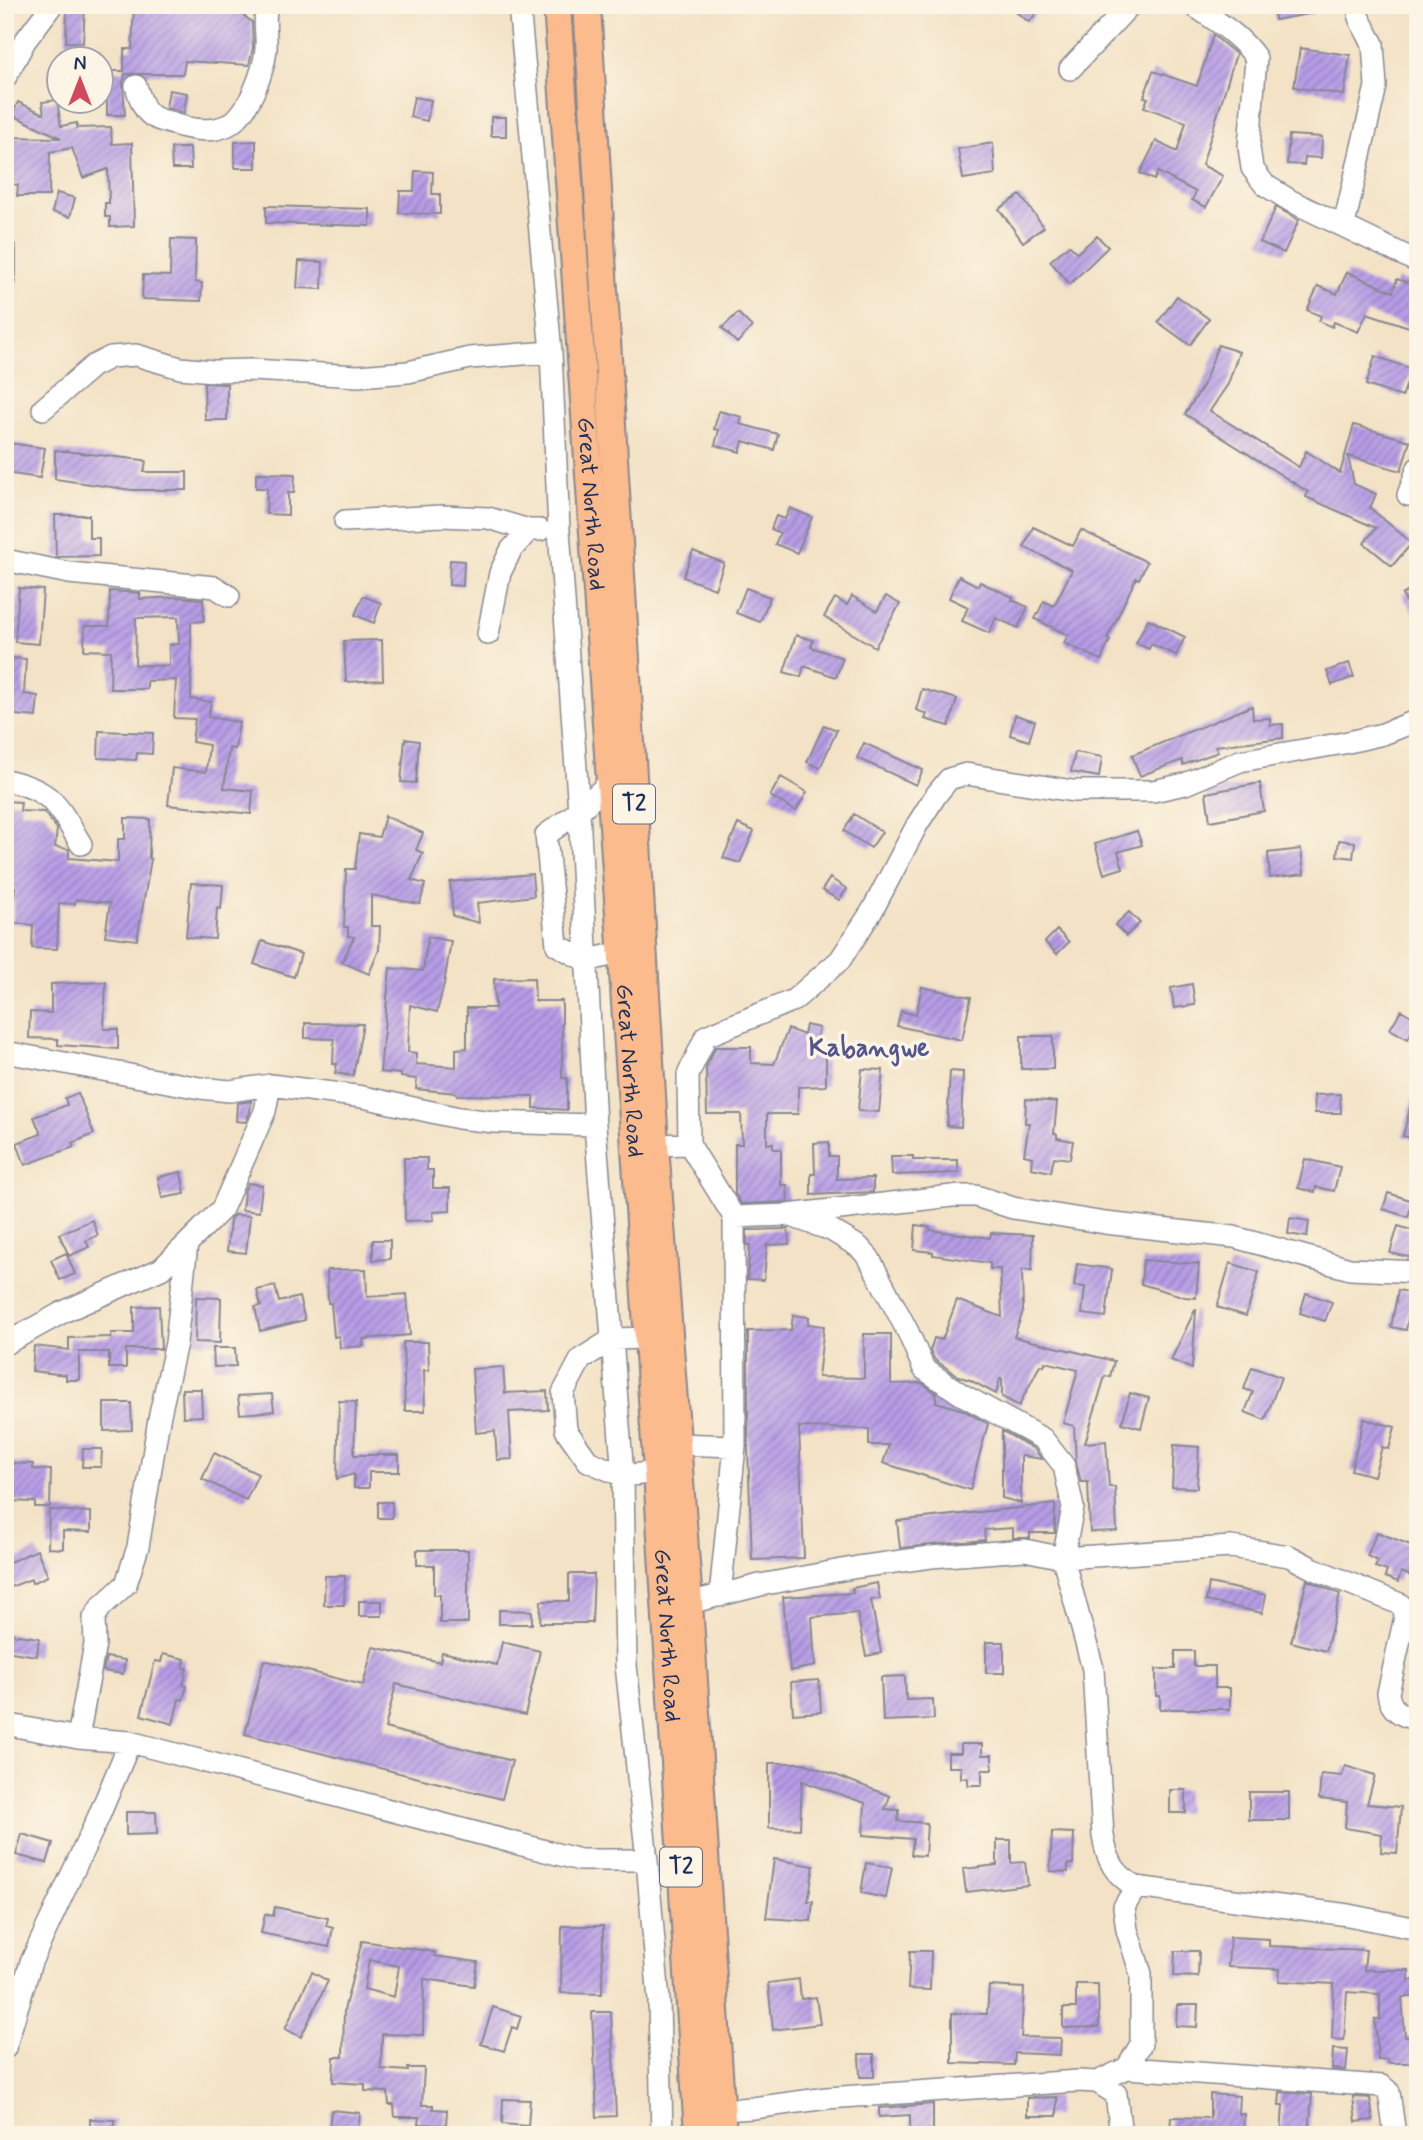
<svg xmlns="http://www.w3.org/2000/svg" width="1423" height="2140" viewBox="0 0 1423 2140" font-family="Mynerve,sans-serif">
<style>
.building{fill:url(#building-hatch);fill-rule:evenodd}
.lines{fill:none;stroke-linecap:round;stroke-linejoin:round}
.minor-casing{stroke:#878892;stroke-width:24}
.major-casing{stroke:#878892;stroke-width:30}
.minor{stroke:#fff;stroke-width:21}
.major{stroke:#fbbb8d;stroke-width:26}
.labels{text-anchor:middle;dominant-baseline:central;stroke-width:7;stroke-linejoin:round;paint-order:stroke}
.shield{fill:#fcf5e5;stroke:#5e6a86;stroke-width:2}
.shield-label{font-size:23px;font-weight:bold;fill:#1b2f5e}
.street-label{font-size:24px;fill:#1b2f5e;stroke:#fcf5e5}
.neighbourhood-label{font-size:26px;font-weight:bold;fill:#52558e;stroke:#fcf5e5}
</style>
<defs>
<pattern id="building-hatch" width="6" height="6" patternUnits="userSpaceOnUse" patternTransform="scale(1.75)"><rect width="6" height="6" fill="#b79ce6"/><path d="M-1 1l2-2M0 6l6-6M5 7l2-2" fill="none" stroke="#9480be"/></pattern>
</defs>
<rect width="100%" height="100%" fill="#fcf5e5"/>
<filter id="ink" filterUnits="userSpaceOnUse"><feTurbulence type="fractalNoise" baseFrequency=".0143" numOctaves="2"/><feDisplacementMap in="SourceGraphic" scale="14" xChannelSelector="R" yChannelSelector="G"/><feConvolveMatrix kernelMatrix="1 2 1 2 8 2 1 2 1" color-interpolation-filters="sRGB"/></filter>
<filter id="wash" filterUnits="userSpaceOnUse"><feTurbulence type="fractalNoise" baseFrequency=".00686" numOctaves="4" result="noise"/><feDisplacementMap in="SourceGraphic" scale="28" xChannelSelector="R" yChannelSelector="G"/><feGaussianBlur stdDeviation="1.57" result="paint"/><feColorMatrix in="noise" values="0 0 0 0 0 0 0 0 0 0 0 0 0 0 0 0 0 1.4 0 .05"/><feComposite in="paint" operator="in"/></filter>
<g filter="url(#wash)">
<rect width="100%" height="100%" fill="#f3e2c5"/>
<g id="blocks">
<!-- building -->
<path class="building" d="M134,5H229L252,22L253,48L249,65L185,61L183,74H125L123,84L125,115H107V71H124V49H132Z
M1007,5H1043L1029,22Z
M1273,5H1314V13L1275,20Z
M67,6H85L83,43L66,42Z
M1213,35L1236,54L1202,165L1223,176L1206,207L1192,200L1196,192L1158,172L1154,180L1140,173L1156,141L1177,152L1186,122L1144,107L1148,98L1144,97L1153,71L1197,86Z
M1300,48L1350,55L1344,95L1294,87Z
M169,90L187,93L184,113L166,108Z
M414,97L431,100L427,121L410,117Z
M57,100L61,126L77,123V128L111,127L112,144L132,143L134,226L110,227V217H105V203H109L108,169L83,178L72,148L50,152L49,196H17L18,185L11,184V166L5,168V137L61,138L12,115L18,102L44,114L42,102Z
M491,117H506V136H491Z
M1289,135L1322,137L1321,158L1305,157L1304,165L1287,164Z
M256,141V168H235V142Z
M993,143L995,174L963,179L958,149Z
M171,148H190L191,169H172Z
M415,171L433,172L432,194H440V214L399,213L400,191H414Z
M57,193L75,198L70,217L52,212Z
M1020,195L1044,227L1023,242L999,209Z
M266,206L370,209V226L266,223Z
M1276,207L1299,220L1284,253L1260,242Z
M1097,236L1108,247L1070,284L1050,261L1069,245L1077,253Z
M171,239L196,240L195,282L202,283L201,301L142,299L143,275L170,276Z
M299,261L323,262L322,289L297,288Z
M1347,272L1393,292L1397,279L1418,286V330L1367,313L1358,332L1334,322L1332,327L1319,321L1321,316L1307,310L1318,286L1337,294Z
M1177,296L1209,319L1190,345L1158,322Z
M738,313L752,327L737,343L722,328Z
M1218,345L1239,352L1228,384L1210,411L1299,467L1306,451L1340,473L1354,425L1410,441L1401,471L1348,456L1354,484L1376,494L1370,508L1412,543L1392,566L1364,543L1376,528L1306,497L1308,492L1185,414L1203,386Z
M1375,356L1412,369L1402,397L1366,385Z
M204,383L227,384V420H205Z
M719,411L742,417L740,424L778,434L774,450L743,441L740,452L715,445L719,430L714,429Z
M9,443L45,448L40,478L5,473V448H8Z
M55,450L143,460L146,461L144,472H187V490H132L55,479Z
M256,473L295,474L294,493H288V515L266,514L267,488H256Z
M790,508L812,517L797,553L775,544L780,533L771,529L776,516L785,519Z
M55,515H89V538H99V556L56,557Z
M1033,527L1073,546L1081,530L1147,562L1139,579L1136,578L1107,639L1110,640L1101,660L1064,643L1068,635L1035,619L1044,601L1054,606L1072,570L1024,547Z
M693,551L724,563L715,589L683,577Z
M450,560L464,561L463,586L449,585Z
M959,576L978,586L980,582L1013,597L1012,600L1028,607L1018,628L996,618L989,633L962,621L968,607L949,598Z
M1418,585V621L1402,595Z
M19,588L43,590L39,644L15,642Z
M746,588L770,597L760,622L736,613Z
M110,591L140,593V599L177,597L203,599L204,621L191,622V699L211,702L208,717L239,722L235,749L229,748L224,788L253,791L251,814L168,805L172,768L206,772L209,745L192,742L195,719L174,718L176,680L147,681V689H110L111,651L84,650L85,626H109ZM178,617L179,644L169,645V666L135,665L136,618Z
M363,596L381,603L374,623L355,615Z
M852,596L877,611L886,596L900,604L875,647L824,617L835,598L847,605Z
M1148,619L1185,637L1176,655L1151,644L1149,649L1136,643Z
M796,635L813,640L811,647L843,658L836,677L804,666L801,677L784,672Z
M382,640L383,680L346,682L344,641Z
M10,658L26,659L24,694L38,696L36,717L5,714V683H9Z
M1349,663L1354,677L1332,685L1327,671Z
M922,689L957,699L949,726L925,719L927,714L916,710Z
M1252,706L1253,719L1270,718V725L1283,724V738L1215,746L1218,752L1183,765L1182,760L1140,776L1132,755Z
M1015,715L1035,721L1029,741L1010,735Z
M824,725L837,730L820,768L807,762Z
M99,731L153,733L152,754L137,753L136,760L98,758Z
M405,739L419,741L416,783L401,782Z
M864,743L923,770L916,785L857,758Z
M1075,752L1102,757L1099,777L1071,772Z
M781,777L807,792L796,811L770,796Z
M1260,783L1264,811L1210,821L1206,793Z
M5,801L21,802L20,811L44,812L57,829L55,847L69,849V858L118,862V839H125V818L150,819L149,858L151,859L137,940L105,936L110,903L76,899L75,904L59,903L57,949L32,948L33,925L12,923L15,887H5Z
M854,814L882,832L871,848L844,831Z
M385,816L423,833L416,850L423,853L411,880L425,884L420,904L371,895V926H380L379,950L369,974L342,962L354,937L348,936V927H344L346,869H355L359,834L379,837Z
M738,824L754,831L740,863L723,858Z
M1137,831L1142,845L1118,852L1123,868L1104,874L1095,844Z
M1339,840L1355,842L1353,858L1337,856Z
M1301,849L1304,874L1270,878L1268,853Z
M532,874L534,896L477,903L479,923L453,916L450,882Z
M830,878L847,889L839,900L822,890Z
M191,883L223,885L221,909L217,908L215,939L186,937Z
M1129,912L1140,923L1126,936L1115,925Z
M1057,930L1069,942L1057,954L1045,942Z
M428,937L451,941L444,984L437,1012L410,1005L408,1052L416,1053V1064L456,1067V1049L467,1048V1008H495L494,979L534,978L535,1001H562V1078H567V1110L534,1108V1096L457,1095V1093L416,1089L417,1079L401,1077V1074L380,1072L390,968L423,971Z
M262,941L301,954L294,977L254,964Z
M106,982L104,1029H118V1049L58,1045V1039L29,1038L30,1012L51,1013V984Z
M1192,984L1195,1005L1174,1008L1171,988Z
M922,987L971,997L962,1040L897,1026L901,1011L916,1015Z
M1401,1010L1418,1020L1408,1039L1390,1029Z
M305,1023L363,1024L353,1076L335,1073L337,1064H333L334,1039L305,1038Z
M806,1025L819,1028L814,1051H826V1086L798,1087V1114H767V1144L773,1143V1149H781V1185H787L788,1202L741,1204L735,1194V1144H742L741,1114H707L706,1068L715,1047H751V1063L774,1064L788,1029L804,1035Z
M1021,1036H1053V1069H1021Z
M862,1069L883,1070L879,1112L858,1111Z
M950,1071L963,1072L961,1127L947,1126Z
M78,1093L94,1134L72,1143L74,1147L25,1165L17,1143L41,1134L34,1117L67,1105L65,1098Z
M1340,1094L1341,1113H1315L1314,1095Z
M1413,1096L1418,1097V1140L1403,1136Z
M1026,1099L1057,1102L1054,1133L1057,1134V1138L1073,1141L1070,1159L1054,1157L1051,1172L1031,1168L1032,1157L1024,1155L1029,1123H1025Z
M251,1101L250,1112L246,1122L236,1121L237,1103Z
M829,1142V1156H837V1179L873,1178V1192L811,1195V1174H815L814,1143Z
M891,1156H913V1160H958V1173L892,1175Z
M404,1158H427V1170H433V1188H450V1211L433,1212L434,1220L405,1221Z
M1305,1159L1340,1167L1334,1191L1316,1187L1315,1192L1298,1188Z
M181,1172L185,1194L162,1198L158,1177Z
M248,1183L262,1185L259,1212L242,1210L244,1192Z
M1388,1193L1413,1201L1408,1217L1383,1209Z
M234,1215L250,1216L246,1253L227,1251L230,1220Z
M1290,1218L1309,1221L1307,1237L1288,1234Z
M92,1220L98,1235L86,1241L89,1247L69,1256L59,1234Z
M916,1225L930,1227V1230L990,1238L991,1233L1033,1235L1032,1270H1022L1023,1311L1014,1337L1114,1361L1110,1377L1105,1376L1085,1443L1106,1441L1109,1487H1115L1117,1531L1090,1532L1088,1482H1081L1076,1462L1074,1426L1063,1423L1078,1370L1045,1362L1044,1366L1040,1365L1019,1406L1002,1397V1379H1000L996,1394L970,1380L960,1377L935,1360L930,1351L934,1338L942,1340L957,1300L1002,1317L1000,1269H990V1263L933,1255V1252L914,1250Z
M1398,1226L1418,1232V1259L1390,1253Z
M788,1229L789,1244L767,1245L764,1280L747,1279L750,1245H747V1230Z
M373,1240H390V1259L373,1260Z
M66,1253L75,1274L60,1280L51,1260Z
M1143,1260L1199,1264L1196,1298L1185,1297L1141,1284Z
M1230,1263L1259,1272L1246,1316L1217,1307Z
M1077,1264L1112,1269L1106,1317L1082,1314L1085,1287L1074,1286Z
M366,1269L367,1297L407,1294L410,1335L363,1339L364,1346L340,1348L339,1336L334,1337L331,1303H328L327,1270Z
M275,1286L279,1302L299,1297L305,1320L260,1331L255,1307L261,1306L257,1290Z
M1398,1290L1418,1294L1415,1310L1410,1309L1406,1330L1391,1327Z
M1306,1293L1332,1302L1325,1321L1300,1313Z
M196,1297L221,1298L220,1343L195,1342Z
M159,1306L161,1349H126V1368H109V1352H79V1380H66V1375L32,1371L34,1346L69,1350V1338L111,1337V1333H134V1307Z
M1195,1310H1196L1192,1369L1171,1360Z
M793,1315L809,1317L808,1324L824,1326L818,1377L864,1378V1334H891V1384L922,1383L936,1393V1402L963,1410L988,1424L970,1490L883,1463L889,1445H869V1429L799,1427L804,1558L752,1560L748,1449V1331L791,1330Z
M403,1342H428L429,1370H424L425,1411H405Z
M213,1348H235L236,1366L214,1367Z
M503,1367L505,1393L547,1391L548,1410L509,1412L512,1459L497,1460L495,1431L476,1433L472,1369Z
M1252,1367L1281,1377L1265,1420L1245,1412L1253,1392L1244,1389Z
M182,1389H201L202,1416L183,1417Z
M1130,1393L1149,1398L1141,1428L1122,1423Z
M272,1394L274,1411L240,1414L238,1396Z
M339,1401L356,1402L354,1455H399V1472H369V1488H354V1474L337,1479Z
M104,1403H131L132,1430L104,1431Z
M1364,1419L1395,1427L1389,1449L1382,1447L1374,1476L1351,1470Z
M1002,1431L1034,1449L1042,1459L1021,1456V1503L1002,1498Z
M1174,1445L1199,1447L1197,1488L1172,1487Z
M83,1449H102L101,1467H82Z
M214,1453L258,1474L246,1500L202,1479Z
M5,1463L33,1464V1469L51,1470L50,1507H35V1502L5,1501Z
M378,1502H392V1518H378Z
M1055,1504V1533H1030V1538H1013V1528L984,1530L985,1540L900,1548L897,1521Z
M49,1510L91,1512V1532L63,1531V1549L48,1548Z
M1377,1532L1418,1548V1559L1411,1576L1401,1572L1398,1582L1385,1577L1387,1571L1375,1567L1378,1561L1367,1556Z
M37,1550L48,1576L32,1583L31,1579L5,1589V1564Z
M417,1550H468V1623H440V1595H434V1565H417Z
M569,1574H594L592,1623H540L541,1601H569Z
M325,1576H345L344,1605H324Z
M1307,1580L1340,1594L1326,1651L1291,1642Z
M877,1583L880,1599L871,1600L881,1653L866,1656L857,1613L812,1617L815,1666L790,1671L783,1597L853,1593L852,1588Z
M1209,1583L1266,1595L1262,1613L1206,1601Z
M359,1601H382V1616H359Z
M499,1610L532,1611V1624H499Z
M5,1633L39,1638L37,1656L5,1651Z
M502,1642L540,1651L525,1715L396,1684L385,1728L512,1761L502,1799L245,1734L264,1660L363,1685L373,1647L440,1662L442,1652L497,1665Z
M986,1642H1004V1673H986Z
M1175,1651H1194V1666H1215V1688H1230V1709H1160V1696H1156V1669H1175Z
M163,1654L185,1659L183,1668H187L183,1685L187,1686L183,1700L179,1699L173,1724L141,1715L155,1661L161,1662Z
M106,1657L125,1660L123,1674L103,1671Z
M905,1676L906,1700L933,1699L934,1719L883,1721L881,1677Z
M819,1680L821,1712L793,1714L791,1682Z
M961,1744H982V1755H992V1770H982V1785H968V1778H961V1767H948V1753H961Z
M769,1763H804L890,1796L885,1809L899,1810L898,1821L927,1823L925,1856L911,1855L913,1839L863,1835L865,1803L802,1781L800,1829L769,1828Z
M1345,1766L1375,1775L1367,1804L1401,1807L1397,1853L1381,1852L1382,1834L1345,1828L1347,1802L1319,1799L1321,1774L1342,1776Z
M1170,1790H1186V1813H1170Z
M1249,1792H1289V1820H1249Z
M126,1812H156L157,1834L126,1835Z
M1052,1832L1074,1833L1073,1864H1068V1872L1050,1871Z
M22,1834L53,1843L47,1863L16,1855Z
M997,1840H1011V1863L1025,1862L1028,1885L966,1892L963,1869L997,1865Z
M774,1859L814,1866L808,1901H813L811,1921L766,1918Z
M866,1863L892,1867L886,1898L861,1893Z
M275,1907L328,1918L326,1926L333,1928L329,1947L261,1933L265,1914L273,1916Z
M562,1926H603L602,1994L561,1993Z
M1230,1937L1269,1939V1946L1366,1950L1364,1970H1409V1980H1418V1997H1402L1405,2037H1418V2063H1388V2059L1378,2060L1375,2019H1380V1994L1347,1992L1344,2040L1332,2039L1334,1984L1279,1981L1280,1969L1228,1967Z
M362,1941L435,1952L434,1956L478,1962L474,1986L424,1979L423,2035L382,2034L381,2069L408,2071V2068H424L422,2105H433V2109L447,2110L446,2125L418,2124L419,2117H395L394,2105H389L388,2092L365,2091V2084L333,2082L334,2057H343L344,2010ZM369,1960L399,1966L394,1997L364,1989Z
M910,1951H931L930,1990L908,1989Z
M1175,1951H1199L1198,1977L1174,1976Z
M312,1972L328,1981L301,2037L285,2029Z
M799,1979L801,1999L816,1997L820,2024L773,2030L768,1983Z
M1076,1984H1098L1099,2027L1063,2028V2008H1076Z
M989,1986L1024,1988L1021,2037L1061,2038L1060,2055L1015,2053L1014,2065L952,2063V2013L987,2014Z
M1177,2005H1198L1197,2027L1176,2026Z
M493,2007L521,2016L517,2029L512,2027L504,2051L481,2044Z
M592,2012H611L616,2116L597,2117Z
M1333,2049L1348,2050L1346,2070L1332,2069Z
M859,2054H874V2077H860Z
M1280,2092L1312,2094L1309,2135H1281L1283,2105H1279Z
M1210,2094L1239,2096L1238,2114H1244L1243,2135L1170,2133L1171,2117L1210,2118Z
M1057,2097V2116H1027V2098Z
M1353,2097L1370,2098L1373,2120L1356,2122Z
M503,2099L530,2100L528,2126L502,2124Z
M933,2104V2135H910V2115L879,2117V2108Z
M331,2110L360,2113L358,2135H341L342,2131L329,2129Z
M90,2119L115,2120L114,2135H90Z"/>
</g>
</g>
<g filter="url(#ink)">
<use href="#blocks" fill-opacity="0" stroke="#878892" stroke-width="2"/>
<g class="lines">
<!-- minor casing -->
<g class="minor-casing">
<path id="minor" d="M519,5L551,352L559,530L579,811L595,1125L623,1476L626,1665L647,1860L659,2001L662,2135
M1193,5C1216,21 1240,35 1256,58L1249,147L1252,168L1265,185L1291,201L1418,262
M1070,69L1130,5
M5,78L25,41L52,5
M136,86C146,118 149,117 180,126C195,130 214,132 228,125C249,114 264,70 266,49C267,34 263,19 267,5
M1344,225L1376,86L1373,44L1359,18
M5,250V278
M43,409L93,366L111,357L136,355L180,368L213,371L252,370L358,376L408,372L470,358L551,352
M1408,495L1418,468
M345,521L442,516L488,518L529,530
M5,560L69,573L215,587L229,596
M488,634L500,573L511,550L529,530H540
M5,780C53,790 57,805 81,844
M610,782L579,811L546,835L557,945L586,961L622,952
M5,1052L200,1088L230,1091L270,1085L363,1097L459,1118L494,1122L595,1125
M689,1144L734,1217L735,1446L720,1596
M655,1145L689,1144L688,1075L706,1036L794,1000L840,960L872,911L917,825L936,795L949,779L966,774L1073,791H1153L1185,784L1240,761L1344,743L1383,734L1418,720
M788,1215L831,1230L859,1247L869,1258L908,1332L924,1369L961,1394L1043,1439L1064,1466L1073,1508L1063,1558L1093,1669L1103,1836C1107,1861 1115,1875 1136,1887L1348,1915L1418,1929
M734,1217L788,1215L952,1196H976L1013,1208L1105,1223L1234,1237L1350,1269L1418,1272
M647,1338L613,1339L581,1359L563,1393L566,1430L588,1461L623,1476L657,1472
M5,1344L63,1312L161,1269L187,1244L222,1209L265,1111L270,1085
M676,1444L735,1446
M689,1603L760,1585L858,1567L931,1557L1025,1550L1063,1558L1231,1547L1289,1556L1312,1568L1400,1604L1404,1609L1405,1617L1388,1693C1390,1711 1402,1716 1418,1720
M5,1724L78,1738L130,1742L580,1860H647
M78,1738L95,1644L94,1618L101,1607L126,1584L138,1547L159,1419L176,1343L187,1244
M5,2048L31,1962L98,1818L130,1742
M1127,2068L1141,2044V1974L1127,1930L1124,1907L1136,1887
M1097,2082L1116,2094L1121,2135
M722,2110L753,2108L827,2098L1078,2081L1097,2082L1127,2068L1382,2086L1389,2092L1395,2135"/>
</g>
<!-- major casing -->
<g class="major-casing">
<g id="major">
<path id="s1" d="M557,5L657,1472L698,2135"/>
<path d="M587,5L655,1145L689,1603L723,2135"/>
</g>
</g>
<!-- minor -->
<use href="#minor" class="minor"/>
<!-- major -->
<use href="#major" class="major"/>
</g>
</g>
<g class="labels">
<!-- shield labels -->
<g class="shield">
<rect x="613" y="784.5" width="42" height="39" rx="5"/>
<rect x="660" y="1847.5" width="42" height="39" rx="5"/>
</g>
<g class="shield-label">
<text x="634" y="804">T2</text>
<text x="681" y="1867">T2</text>
</g>
<!-- street labels -->
<g class="street-label">
<text stroke="none"><textPath href="#s1" startOffset="500">Great North Road</textPath></text>
<text stroke="none"><textPath href="#s1" startOffset="1068">Great North Road</textPath></text>
<text stroke="none"><textPath href="#s1" startOffset="1634">Great North Road</textPath></text>
</g>
<!-- neighbourhood labels -->
<g class="neighbourhood-label">
<text x="869" y="1049">Kabangwe</text>
</g>
</g>
<!-- margin -->
<rect width="1423" height="2140" fill="none" stroke="#fcf5e5" stroke-width="28"/>
<!-- north arrow -->
<g transform="translate(80 80)"><circle r="33" fill="#fcf5e5" stroke="#a2a6af" stroke-width="2"/>
<path d="M0-5L12 26L0 18L-12 26Z" fill="#d1495b"/>
<text y="-10" font-size="19" font-weight="bold" text-anchor="middle" fill="#1b2f5e">N</text>
</g>
</svg>
